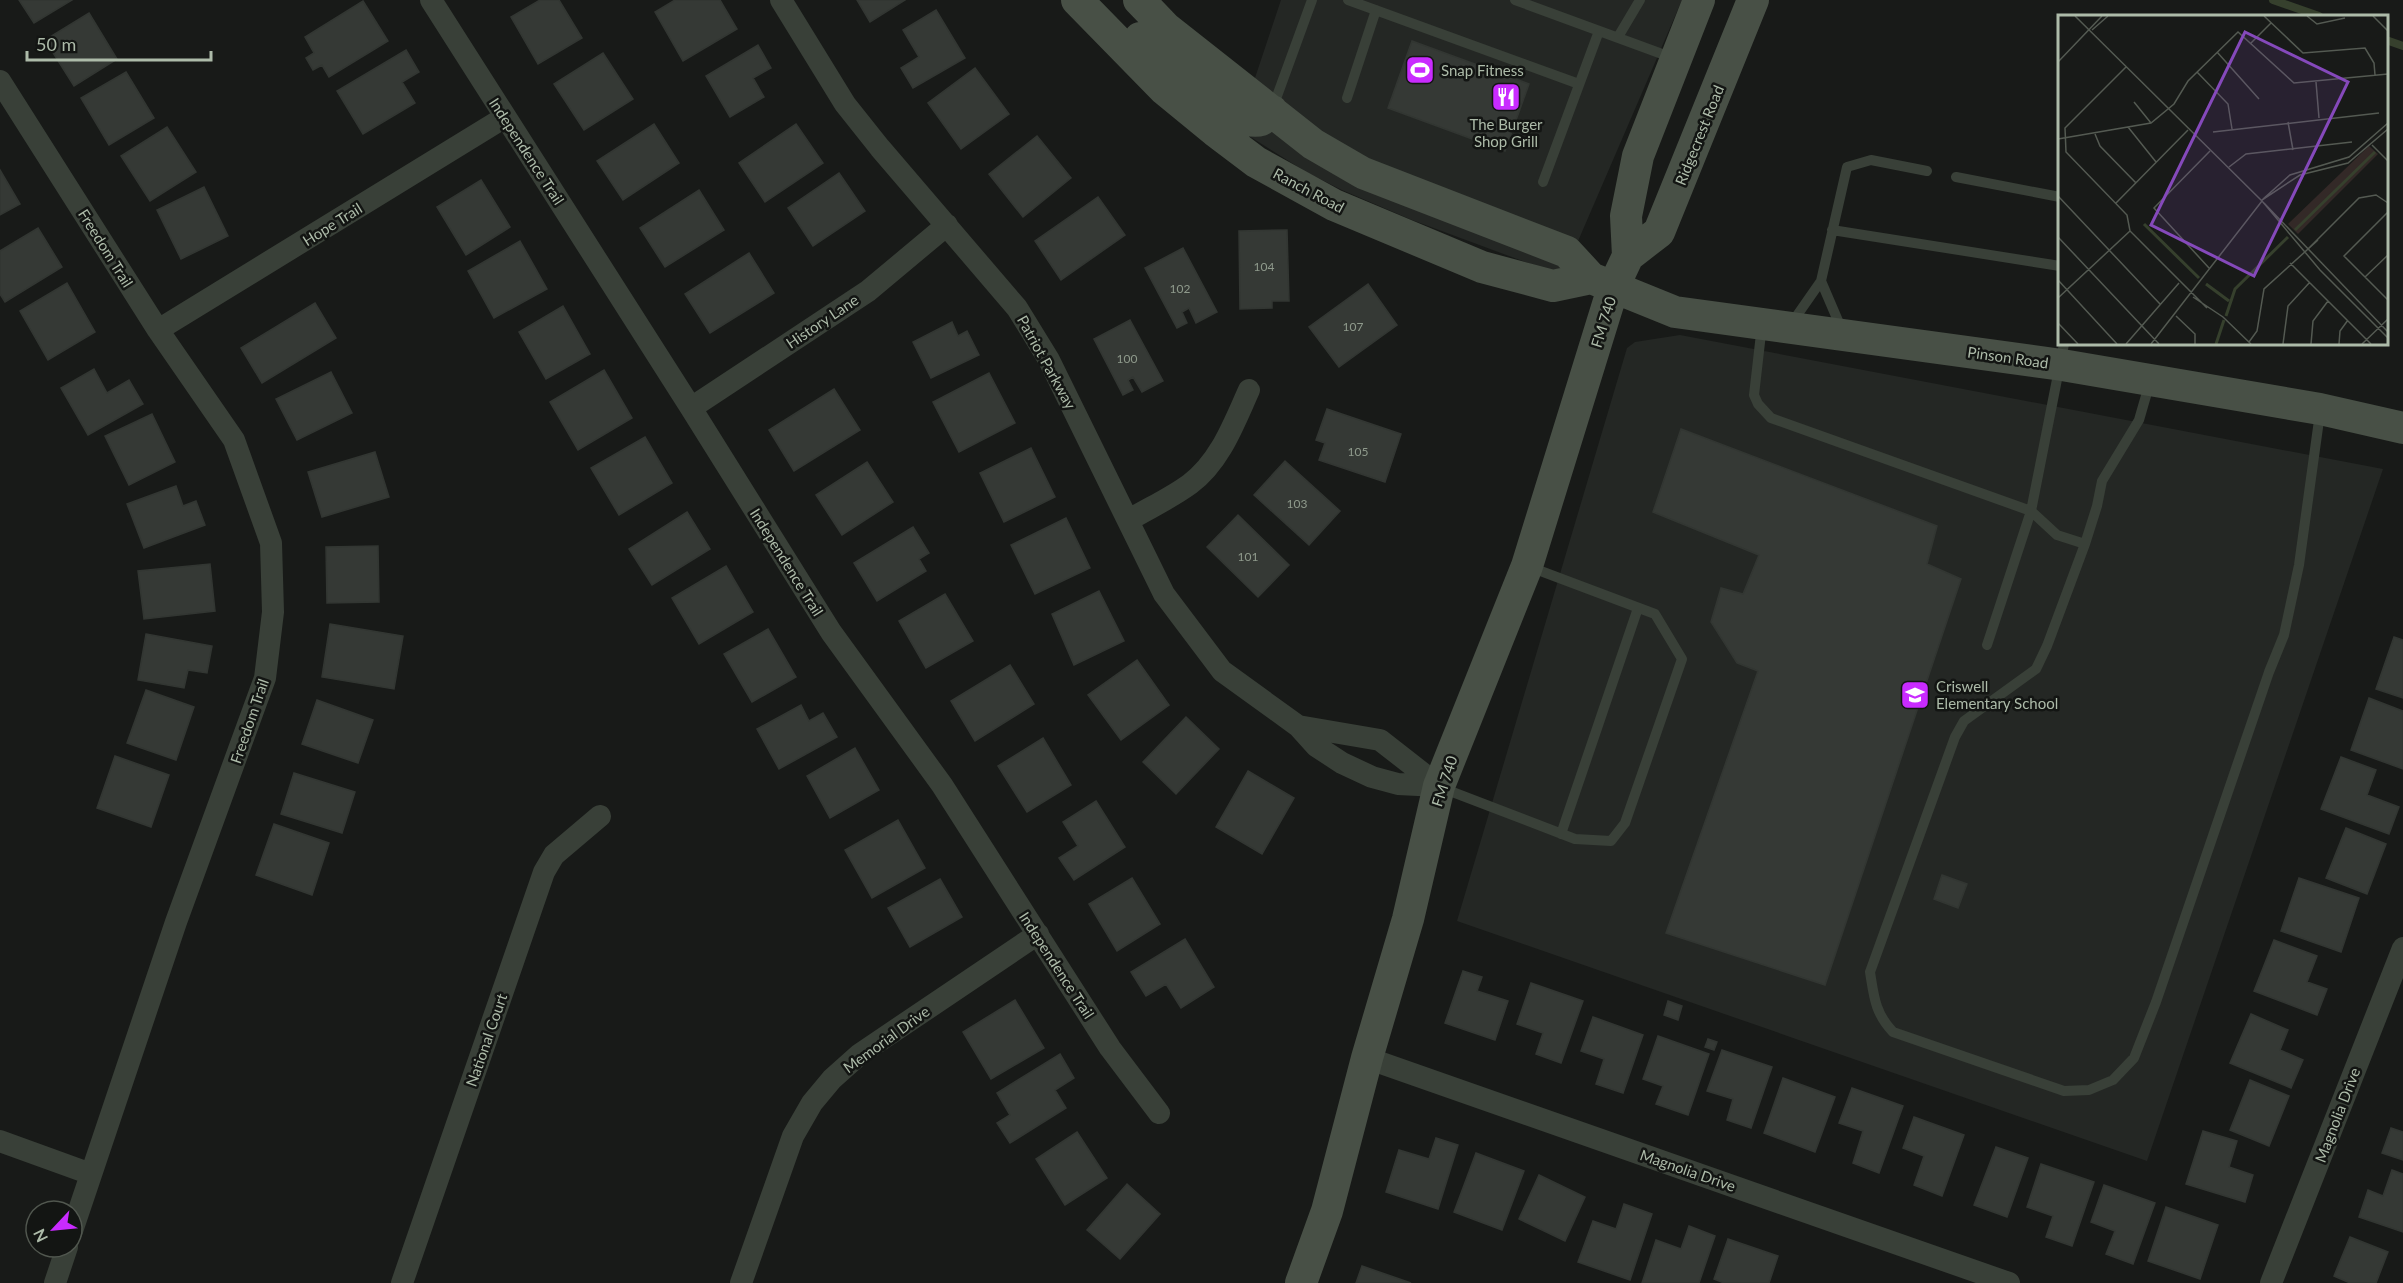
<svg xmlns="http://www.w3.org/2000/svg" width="2403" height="1283" viewBox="0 0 2403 1283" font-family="Lato,sans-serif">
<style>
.built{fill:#242724}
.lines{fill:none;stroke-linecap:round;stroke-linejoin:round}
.stream{stroke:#36402d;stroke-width:8}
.building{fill:#353935;stroke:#323632;stroke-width:1.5}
.lane{stroke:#394038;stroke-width:10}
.street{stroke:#394038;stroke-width:22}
.secondary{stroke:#485046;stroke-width:32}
.labels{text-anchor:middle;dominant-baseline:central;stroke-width:5;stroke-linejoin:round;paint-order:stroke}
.number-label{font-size:12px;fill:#8f9a8c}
.poi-label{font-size:15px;fill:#adbba9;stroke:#131513;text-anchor:start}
.street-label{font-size:15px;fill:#adbba9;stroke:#131513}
.inset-river{fill:none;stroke:#36402d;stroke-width:3}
.inset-road{fill:none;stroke:#545a52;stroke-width:1.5}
.view{fill:#8549bb;fill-opacity:0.15;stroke:#8549bb;stroke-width:3}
.inset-edge{fill:none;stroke:#adbba9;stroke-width:3}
</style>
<rect width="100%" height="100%" fill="#181a18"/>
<!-- built -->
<path class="built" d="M1281,0H1682L1563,276L1412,220L1342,190L1306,172L1238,129Z
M1680,335L2383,469L2147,1161L1457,921L1627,348L1635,342Z"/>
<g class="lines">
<!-- stream -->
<path class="stream" d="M2273,0L2319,16
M2386,40L2403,46"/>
</g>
<!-- building -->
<path class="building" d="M19,0H72L34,23Z
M540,0H559L582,38L538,64L511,17Z
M675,0H720L737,29L683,61L655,12Z
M857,0H905L870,22Z
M363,1L388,41L329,77L322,65L313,70L306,58L314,53L305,37Z
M936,10L965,58L913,88L901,68L919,57L903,30Z
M89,13L117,59L74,86L45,40Z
M1412,41L1529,84L1505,151L1388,108Z
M758,45L771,68L753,78L764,97L730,117L706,76Z
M406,50L419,72L402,82L415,103L363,134L337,91Z
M603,53L633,99L584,130L554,84Z
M975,68L1009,114L961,149L928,103Z
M126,72L154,118L109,145L81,98Z
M654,124L679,163L623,200L597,161Z
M796,124L823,163L765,202L739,163Z
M167,127L196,172L150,201L121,156Z
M1037,136L1071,178L1023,217L989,174Z
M0,170L20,204L0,215Z
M839,173L865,211L813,246L788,208Z
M481,180L510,227L466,255L437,207Z
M204,187L228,236L181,259L157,210Z
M699,190L724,230L665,267L640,228Z
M1098,197L1125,235L1061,280L1035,241Z
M38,228L62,267L5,302L0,294V251Z
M1287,230L1289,301H1272V308L1240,309L1239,231Z
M520,241L547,289L494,318L468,271Z
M1183,248L1217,312L1196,323L1189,308L1182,312L1187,323L1177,328L1145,268Z
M749,253L774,293L710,333L685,294Z
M67,283L95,332L48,360L20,311Z
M1368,284L1397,325L1339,367L1309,327Z
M315,303L336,338L262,383L241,348Z
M563,306L590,354L546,379L519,332Z
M1130,320L1163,381L1142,392L1133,377L1128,380L1133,390L1123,395L1094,339Z
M952,322L958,336L967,331L979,355L931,378L913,342Z
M94,369L107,393L129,380L143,404L88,435L61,388Z
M604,370L632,418L578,450L550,402Z
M331,372L352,413L297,440L276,399Z
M989,373L1015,423L959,452L933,402Z
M834,389L860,430L794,471L769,430Z
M1327,409L1401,434L1385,482L1319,460L1325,443L1316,440Z
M152,414L175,462L129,485L105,436Z
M1681,429L1937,526L1927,564L1961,579L1825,985L1666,933L1758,671L1737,663L1711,622L1721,588L1743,594L1759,555L1653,512Z
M645,437L672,483L619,515L591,468Z
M1031,448L1055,497L1004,522L980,473Z
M375,452L389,497L322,517L308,472Z
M1285,461L1340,511L1309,545L1254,495Z
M867,462L893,502L842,535L816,495Z
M176,486L183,506L196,501L205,525L144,548L127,504Z
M687,512L710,549L652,585L629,549Z
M1238,515L1289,565L1258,597L1207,547Z
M1066,518L1090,568L1035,594L1011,545Z
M913,527L929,553L919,559L926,571L877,601L854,563Z
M378,546L379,602L327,603L326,547Z
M210,564L215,611L144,619L138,571Z
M726,566L753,612L699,644L672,598Z
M1099,591L1124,641L1074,665L1052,614Z
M945,594L973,641L926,668L899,621Z
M330,624L403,636L394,689L322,677Z
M768,629L796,677L752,702L724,654Z
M146,634L212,646L207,673L188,670L184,688L138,680Z
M2394,637L2403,640V698L2376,689Z
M1137,660L1169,705L1121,740L1088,695Z
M1010,665L1034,704L975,741L951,701Z
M146,690L194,707L176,760L127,743Z
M2369,698L2403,711V769L2351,750Z
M317,700L373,720L358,763L302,744Z
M801,705L809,721L823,713L837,737L779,769L757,729Z
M1186,717L1219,749L1176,794L1143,762Z
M1043,738L1071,785L1027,812L998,766Z
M855,748L879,790L830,818L807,776Z
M115,756L169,775L151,827L97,808Z
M2341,757L2376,770L2367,795L2399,807L2389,834L2321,809Z
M1248,771L1294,798L1262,854L1216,827Z
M294,773L355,792L342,833L281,814Z
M1096,801L1125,847L1074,880L1059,858L1078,846L1063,822Z
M898,820L925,868L872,898L845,850Z
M274,824L329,843L312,895L256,875Z
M2346,828L2386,844L2367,894L2326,878Z
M1942,875L1967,884L1958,908L1934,899Z
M1132,878L1160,924L1117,951L1089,904Z
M2299,878L2359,898L2341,952L2281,931Z
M940,879L962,917L910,947L888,908Z
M1185,939L1214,987L1181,1008L1166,984L1146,996L1131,972Z
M2274,940L2317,956L2307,982L2327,989L2317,1015L2254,991Z
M1463,971L1482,977L1477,991L1508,1001L1495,1040L1445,1023Z
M1531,983L1583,1001L1561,1063L1536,1054L1543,1033L1517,1024Z
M1015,1000L1044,1048L991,1079L963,1032Z
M1668,1001L1682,1006L1678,1020L1664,1015Z
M2251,1014L2288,1030L2280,1050L2303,1060L2291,1088L2230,1063Z
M1593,1017L1643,1035L1623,1093L1596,1084L1604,1059L1581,1051Z
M1658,1036L1709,1054L1688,1115L1656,1104L1663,1086L1643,1079Z
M1708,1039L1717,1042L1714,1050L1705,1047Z
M1722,1050L1772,1067L1751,1128L1727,1120L1733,1099L1707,1091Z
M1060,1054L1074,1078L1055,1090L1066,1108L1010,1143L997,1123L1010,1115L997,1093Z
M1783,1078L1835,1097L1815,1152L1764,1133Z
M2250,1080L2289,1096L2269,1146L2230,1130Z
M1852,1088L1903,1106L1879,1173L1853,1163L1863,1131L1839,1123Z
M1914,1117L1964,1135L1942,1196L1914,1185L1924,1156L1903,1148Z
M2391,1128L2403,1132V1160L2382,1153Z
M2203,1131L2237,1141L2229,1167L2253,1175L2245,1202L2186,1184Z
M1077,1132L1107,1178L1065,1205L1036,1159Z
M1436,1138L1458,1145L1438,1209L1386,1192L1399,1150L1429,1159Z
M1996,1147L2028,1158L2007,1217L1974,1205Z
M1476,1153L1524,1171L1502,1230L1454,1212Z
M2041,1164L2094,1182L2072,1246L2046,1237L2053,1216L2027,1207Z
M2392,1170L2403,1174V1232L2359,1217L2368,1190L2383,1196Z
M1539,1175L1585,1197L1565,1241L1519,1219Z
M1127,1184L1160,1214L1120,1259L1087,1230Z
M2104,1185L2155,1203L2133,1264L2106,1254L2115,1231L2091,1222Z
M1624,1204L1652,1214L1630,1280L1578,1262L1593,1221L1616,1229Z
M2166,1207L2218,1225L2200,1279L2148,1261Z
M1689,1226L1715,1236L1699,1283H1642L1656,1240L1681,1249Z
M2350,1237L2388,1252L2376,1283H2350L2334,1276Z
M1728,1239L1778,1256L1769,1283H1724L1714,1279Z
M1362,1266L1411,1283H1356Z"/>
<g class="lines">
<!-- lane -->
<path class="lane" d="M1348,0L1579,84
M1515,0L1673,58
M1618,37L1640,0
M1347,98L1376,10
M1273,107L1312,0
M1956,177L2060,197
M1543,182L1599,31
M1832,230L2060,266
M1821,281L1842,330
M1791,324L1821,281L1847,167L1871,160L1927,171
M1762,325L1754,395L1758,404L1771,418L2031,511L2057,535L2085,544L2047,646L2036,669L1964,721L1955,737L1870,972C1874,997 1875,1013 1893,1032L2064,1091L2089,1090L2113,1080L2134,1058L2156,1002L2269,672L2284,635L2299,565L2320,413
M2085,544L2097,506L2102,481L2139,420L2150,382
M1987,645L2031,511L2064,344
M1442,788L1575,839L1611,841L1625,823L1682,659L1655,614L1530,567
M1561,834L1638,608"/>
<!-- street -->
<path class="street" d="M431,0L691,408L831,632L942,785L1110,1048L1159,1113
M781,0L845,104L880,148L1017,308L1049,360L1164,594L1222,671L1298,726L1316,746L1342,763L1372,777L1398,784L1439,786
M0,81L158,330L234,440L271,543L273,612L265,678L176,922L72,1231
M158,330L505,117
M691,408L868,291L947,225
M1129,520C1149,508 1171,498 1190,484C1220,462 1234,423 1249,390
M1298,726L1380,740L1439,786
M1367,1058L2009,1283
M0,1141L91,1174
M55,1283L67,1247
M402,1283L544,872L554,855L600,816
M741,1283L793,1136L812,1103L832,1079L860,1054L1038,934
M2271,1283L2403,948"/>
<!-- secondary -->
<path class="secondary" d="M1077,0L1165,90L1215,131L1256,162L1334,205L1482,267L1553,286L1591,278
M1139,0L1166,28L1313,144L1363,173L1567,252L1591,278L1675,312L2062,365L2320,409L2403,428
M1140,38C1162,58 1231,130 1261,120C1265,118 1269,113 1272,111
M1628,256L1659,232L1753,0
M1301,1283L1327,1211L1367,1058L1408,919L1439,786L1527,566L1613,288L1628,256L1626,216L1638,156L1699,0"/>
</g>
<!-- icons -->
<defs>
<g id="stadium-square" transform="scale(1.5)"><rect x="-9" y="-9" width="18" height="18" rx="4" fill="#c92bff" stroke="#131513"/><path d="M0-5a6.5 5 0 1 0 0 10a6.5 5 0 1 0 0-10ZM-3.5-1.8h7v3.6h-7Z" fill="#fff"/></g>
<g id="restaurant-square" transform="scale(1.5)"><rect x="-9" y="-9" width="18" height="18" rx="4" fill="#c92bff" stroke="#131513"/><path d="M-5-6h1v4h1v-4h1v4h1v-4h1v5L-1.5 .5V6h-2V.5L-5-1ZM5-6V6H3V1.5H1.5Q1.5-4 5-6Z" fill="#fff"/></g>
<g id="school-square" transform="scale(1.5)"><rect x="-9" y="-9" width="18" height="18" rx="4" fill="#c92bff" stroke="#131513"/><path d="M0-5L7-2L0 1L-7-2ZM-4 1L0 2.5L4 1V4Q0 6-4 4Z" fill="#fff"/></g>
</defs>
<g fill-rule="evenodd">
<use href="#stadium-square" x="1420" y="70"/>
<use href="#restaurant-square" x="1506" y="97"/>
<use href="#school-square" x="1915" y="695"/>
</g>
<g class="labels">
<!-- number labels -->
<g class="number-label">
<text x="1264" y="266">104</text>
<text x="1180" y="288">102</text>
<text x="1353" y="326">107</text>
<text x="1127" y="358">100</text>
<text x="1358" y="451">105</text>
<text x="1297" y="503">103</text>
<text x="1248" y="556">101</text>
</g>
<!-- poi labels -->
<g class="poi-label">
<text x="1441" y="70">Snap Fitness</text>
<text x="1506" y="124" text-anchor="middle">The Burger<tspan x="1506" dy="17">Shop Grill</tspan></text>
<text x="1936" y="686">Criswell<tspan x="1936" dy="17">Elementary School</tspan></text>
</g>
<!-- street labels -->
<g class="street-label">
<text transform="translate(1699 135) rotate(-68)">Ridgecrest Road</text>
<text transform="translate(527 151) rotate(57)">Independence Trail</text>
<text transform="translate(1309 190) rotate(28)">Ranch Road</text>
<text transform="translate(332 224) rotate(-32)">Hope Trail</text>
<text transform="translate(106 248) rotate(58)">Freedom Trail</text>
<text transform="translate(822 321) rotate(-34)">History Lane</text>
<text transform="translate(1603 322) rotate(-73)">FM 740</text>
<text transform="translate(2008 357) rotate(8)">Pinson Road</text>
<text transform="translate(1047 362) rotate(61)">Patriot Parkway</text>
<text transform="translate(787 562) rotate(58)">Independence Trail</text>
<text transform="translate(249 721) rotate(-71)">Freedom Trail</text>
<text transform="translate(1444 781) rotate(-72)">FM 740</text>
<text transform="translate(1057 965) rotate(57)">Independence Trail</text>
<text transform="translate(886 1039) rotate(-36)">Memorial Drive</text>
<text transform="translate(486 1040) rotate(-71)">National Court</text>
<text transform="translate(2337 1115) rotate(-69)">Magnolia Drive</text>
<text transform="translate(1688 1170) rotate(19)">Magnolia Drive</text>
</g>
</g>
<!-- overview -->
<g transform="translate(2058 15)">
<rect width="330" height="330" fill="#181a18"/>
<path d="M311,131L320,139L240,219L230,209Z" fill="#332927"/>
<path class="inset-river" d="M86,209L141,263M237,215L317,137M148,269L171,286M168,301L177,274L230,222M158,329L166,305"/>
<path class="inset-road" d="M17,1L204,186L262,255L330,323M206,1L245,38L307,33L316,48L317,60M249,1L259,9L287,3M315,1L330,16M34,15L50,1M192,29L213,8M159,37L201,84M0,47L44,1M68,52L7,113L8,137L69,200L72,216L149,293M139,57L170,89L174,114M258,67L261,103M76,87L93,108M230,107L235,135M70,112L98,147M155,117L321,98M37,119L42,131L78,168M0,124L93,108L116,89L130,66L180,17L236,68L330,59M314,130L330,146M171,152L188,139L294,127M0,181L102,289M205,184L232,160L291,142L330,108M204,185L242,160L290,148L330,114M58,188L130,115M206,188L330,317M330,197L286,241L330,285M0,222L101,329M250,234L301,183L318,180L330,188M232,248L313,329M151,253L96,193L152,136M307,262L330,240M0,265L59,329M135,282L165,302L193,329M0,283L72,216M118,301L137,319V329M0,308L20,329M191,327L199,316L206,274L260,225M68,329L121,268M93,329L204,186M225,329L230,291L252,267M253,329L255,306L270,286M281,329L282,316L290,305M304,329L330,304"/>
<path class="view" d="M187,17L290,67L196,261L93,210Z"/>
<rect width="330" height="330" class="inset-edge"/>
</g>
<!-- north arrow -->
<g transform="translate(54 1229) rotate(244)"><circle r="28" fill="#131513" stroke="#51574f" stroke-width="1.5"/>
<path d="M0-4.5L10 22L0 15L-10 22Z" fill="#c92bff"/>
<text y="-9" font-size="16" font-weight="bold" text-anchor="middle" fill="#adbba9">N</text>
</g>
<!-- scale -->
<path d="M27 51v9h184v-9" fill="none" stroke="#adbba9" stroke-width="3"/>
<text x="36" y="51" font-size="18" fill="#adbba9" stroke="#131513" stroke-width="4.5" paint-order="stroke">50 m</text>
</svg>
